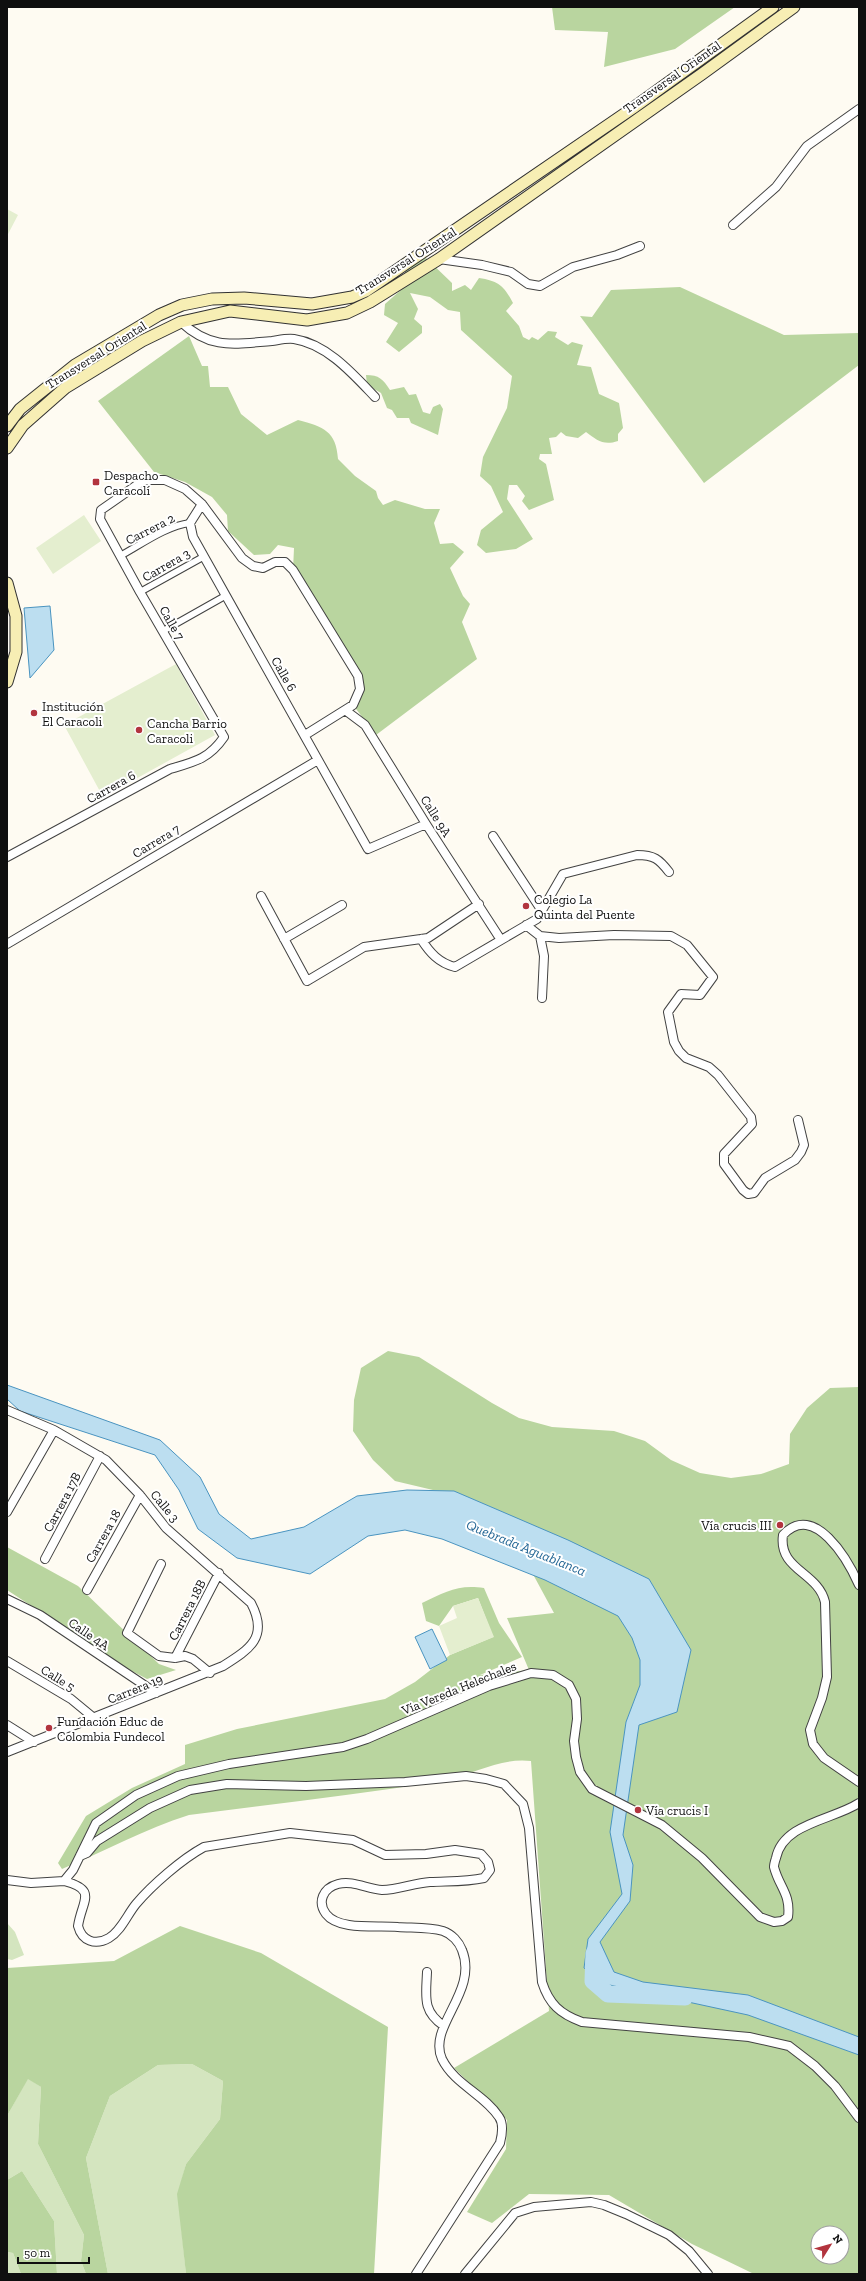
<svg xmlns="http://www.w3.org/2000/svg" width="866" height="2281" viewBox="0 0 866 2281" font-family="'Zilla Slab',serif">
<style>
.green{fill:#d4e5bf}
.forest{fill:#b9d59f;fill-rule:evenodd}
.pitch{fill:#e4eecf}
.water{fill:#bcdef0;stroke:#4a94c0}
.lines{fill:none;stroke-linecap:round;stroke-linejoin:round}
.river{stroke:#bcdef0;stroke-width:17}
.pedestrian-casing{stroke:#424242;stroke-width:8}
.minor-casing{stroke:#424242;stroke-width:10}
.secondary-casing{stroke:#313131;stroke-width:13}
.pedestrian{stroke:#fff;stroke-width:6}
.minor{stroke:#fff;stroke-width:8}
.secondary{stroke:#f7eeb4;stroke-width:11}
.poi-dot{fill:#b2343e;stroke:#fff;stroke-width:1.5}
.labels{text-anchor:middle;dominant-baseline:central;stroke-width:4;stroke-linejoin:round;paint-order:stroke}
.street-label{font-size:13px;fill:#0f0f0f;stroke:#fff}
.poi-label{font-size:13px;fill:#0f0f0f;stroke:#fff;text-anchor:start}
.water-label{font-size:14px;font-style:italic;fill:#246795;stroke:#fff}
</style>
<rect width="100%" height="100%" fill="#fefbf2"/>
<!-- green -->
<path class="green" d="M7,1923L15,1932L24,1955L12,1960L7,1959Z
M192,2064L223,2081L220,2119L186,2164L178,2194L186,2274H108L86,2158L110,2096L158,2065Z
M28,2078L41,2087L38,2144L84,2235L81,2261L86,2274H57L54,2221L22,2171L7,2180V2116Z
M7,2252L13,2253L21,2274H7Z"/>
<!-- forest -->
<path class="forest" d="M552,7H735L675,49L604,67L608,32L555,30Z
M426,258L452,283V291L465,285L471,290L479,278C499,281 504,286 513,303L506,311L519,326L523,337L529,340L532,337L538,340L548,331L557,332L555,337L568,345L572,342L583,345L577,365L591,367L599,394L619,403L623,428L618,434V441C603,446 597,440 586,432L578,438L566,436L561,432L556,437L549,438L552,454H540L539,459L546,464L554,500L529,510L522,501L525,496L517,485H509L507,499L533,539L516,549L486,553L477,545L481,530L503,512L491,486L480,476L483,457L507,408L512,376L461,330L460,312L448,310L430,297L410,293L418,309L414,319L422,326V333L399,352L386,342L398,323L384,315L385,304L402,289L406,267Z
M680,287L784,335L859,333V365L704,483L580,316L592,317L611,290Z
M189,336L202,366H208L210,387H228L241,414L267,435L298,420C324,427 336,431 338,459L355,476L376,491L378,498L383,505L395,500L425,509H440L434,523L440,544L453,543L464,552L450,568L463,596L470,604L462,622L477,659L376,735L353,705L358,676L293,570L294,548L278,545L270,554L254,555L228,531L227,515L212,497L185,482L154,472L98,401Z
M366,375C379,375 383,379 390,390L404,387L409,395L416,394L423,412L430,414L433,407L440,404L443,409L438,435L411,423L409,418H397L392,410L387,408L381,393L367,385Z
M388,1351L419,1357L492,1403L519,1418L552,1427L614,1431L645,1441L671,1460L700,1473L731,1478L761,1474L789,1464L790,1434L807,1408L830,1388L859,1387V2274H754L692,2244L609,2195L529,2194L492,2223L467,2212L506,2149L507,2120L454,2068L549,2011L531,1761C498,1757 469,1777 437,1782C355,1795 272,1804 189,1815C145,1829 105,1851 62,1869L58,1863L86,1816L132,1788L185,1764V1745L237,1729L385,1699L415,1682L450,1655L493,1637L478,1598L453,1606L439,1626L426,1621L422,1603C445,1592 458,1584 484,1588L499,1623L522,1657L480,1675L529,1670L507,1618L554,1613L522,1554L454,1495L395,1481L373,1460L353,1431L354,1400L361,1368ZM818,2233H842V2257H818Z
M7,1547L78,1586L159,1664L176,1670L147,1679L130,1670L7,1590Z
M180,1926L261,1953L388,2027L374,2274H186L177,2194L186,2164L220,2119L223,2081L192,2064L158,2065L110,2096L86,2158L108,2274H86L81,2261L84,2235L38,2144L41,2087L28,2079L7,2116V1968L114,1961Z
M22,2171L54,2221L57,2274H21L13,2253L7,2252V2180Z"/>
<!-- pitch -->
<path class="pitch" d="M7,209L18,215L7,236Z
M84,515L101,541L53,574L36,548Z
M176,664L215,735L103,797L64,725Z
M478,1598L494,1637L450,1655L439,1626L457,1618L453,1606Z"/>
<!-- water -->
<path class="water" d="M50,606L54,650L30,678L24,608Z
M7,1385L160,1440L200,1477L219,1514L251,1539L304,1527L357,1496L407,1490L454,1491L568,1540L649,1579L691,1650L677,1712L639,1725L623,1835L633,1865L630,1901L600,1942L614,1972L643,1982L748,1995L859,2037V2055L748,2015L605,1984L584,1968L588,1939L622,1894L610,1832L626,1722L640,1685V1660L632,1638L618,1616L545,1580L442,1539L405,1530L368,1536L310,1574L237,1558L198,1529L179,1490L155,1455L20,1411L7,1399Z
M432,1629L447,1660L430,1669L415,1637Z"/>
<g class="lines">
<!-- river -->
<path class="river" d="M594,1953L593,1981L608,1994L685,1997"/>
<!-- pedestrian casing -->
<g class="pedestrian-casing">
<path id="pedestrian" d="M120,556C142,544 166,526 190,523
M140,592L203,557
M163,631L225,596"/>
</g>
<!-- minor casing -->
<g class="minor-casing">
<path id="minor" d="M733,225L776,187L807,146L859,109
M439,259L482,265L511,272L528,284L540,286L573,267L617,255L640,246
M181,322C211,350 234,344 272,341C279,340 287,338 294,339C327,344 353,374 375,397
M202,504L190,523L193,537L368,849L426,824
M345,710L365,725L426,824L501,940
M493,836L542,911
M7,857L170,769C194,762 209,759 224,737L140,592L100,519L101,510L144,480H165L185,489L202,504L242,558L253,566L263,568L275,562H285L293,570L358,676L360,689L353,705L305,735
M261,896L307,981L364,947L428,938L479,904
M526,925L540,936L559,938L614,935L671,936L687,945L713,977L700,995L681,994L668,1012L674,1042L679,1051L686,1058L709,1067L718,1075L751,1117L752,1124L724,1154V1164L743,1190L748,1194L754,1193L765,1178L795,1160L801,1152L804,1145L798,1120
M540,936L544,956L542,998
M284,939L342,905
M421,939C430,953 439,963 455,967L537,919L563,874L637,855C654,855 659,859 669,872
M7,944L318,760
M7,1410L54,1430L106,1460L140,1495L166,1528L251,1603C269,1637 250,1649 223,1666L7,1752
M7,1512L54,1430
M45,1559L100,1456
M161,1564L127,1633L159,1656L175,1658L185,1656L193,1659L210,1673
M859,1585C848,1560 814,1501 783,1535C778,1570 818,1572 825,1602L827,1677L822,1698L810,1730L813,1744L824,1758L859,1782
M87,1590L140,1495
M7,1599L40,1615L156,1693
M175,1658L219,1573
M7,1661L71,1699L94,1718
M7,1725L34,1742
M80,1856L87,1853L97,1841L150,1808L190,1790L227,1784L306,1786L405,1782L466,1776L486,1779L504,1784L523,1804L529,1828L542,1982C549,2004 560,2014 582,2022L749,2037L789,2046L815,2066L835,2086L859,2118
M7,1880L31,1883L64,1881L73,1870L96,1823L136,1795L178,1776L229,1764L343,1747L367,1739L489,1686L531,1673L553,1675L569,1685L576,1699L577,1719L574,1741L576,1757L580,1772L592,1789L662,1825L702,1858L760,1917L774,1922L782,1921L788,1917C791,1894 779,1887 774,1867C774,1865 775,1861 776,1858C783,1823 833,1820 859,1803
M64,1881C98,1890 82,1900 78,1926C82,1941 95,1946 109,1938C121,1931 127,1915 136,1904C152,1885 182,1859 204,1847L290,1833L353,1840L385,1855L426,1854L455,1850L481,1854L488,1862L490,1870L484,1878C466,1882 448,1881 430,1882C414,1883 398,1890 382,1890C367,1889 353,1880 338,1884C323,1888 317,1902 326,1914C339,1931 378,1925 398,1927C413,1928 429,1927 443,1931C452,1934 459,1942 462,1950C479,1992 427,2026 442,2059C455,2085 484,2094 499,2117C504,2124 502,2135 500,2143L416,2274
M427,1972C426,1997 422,2011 444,2026
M465,2274L515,2213L534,2207L591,2202L604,2205L626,2214L669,2235L689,2251L708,2274"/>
</g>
<!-- secondary casing -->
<g class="secondary-casing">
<path id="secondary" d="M7,426L20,409L75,365L159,315L182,305L212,299L244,298L312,304L352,297L366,291L633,108L773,7
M7,448L23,425L65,388L142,341L181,322L230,311L307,320L347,313L370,302L439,259L702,74L794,7
M7,583L16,616V652L7,682"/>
</g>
<!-- pedestrian -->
<use href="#pedestrian" class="pedestrian"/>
<!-- minor -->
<use href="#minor" class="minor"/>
<!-- secondary -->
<use href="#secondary" class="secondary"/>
</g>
<!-- markers -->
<g class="poi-dot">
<rect x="92" y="478" width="8" height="8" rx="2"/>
<circle cx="34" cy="713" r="4"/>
<circle cx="139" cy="730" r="4"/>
<circle cx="526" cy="906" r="4"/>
<circle cx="780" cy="1525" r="4"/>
<circle cx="49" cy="1728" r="4"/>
<circle cx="638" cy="1810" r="4"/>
</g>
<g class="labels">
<!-- street labels -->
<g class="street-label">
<text transform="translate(672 77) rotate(-35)">Transversal Oriental</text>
<text transform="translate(406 261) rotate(-32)">Transversal Oriental</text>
<text transform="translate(96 355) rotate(-32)">Transversal Oriental</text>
<text transform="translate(150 529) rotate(-27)">Carrera 2</text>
<text transform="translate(166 565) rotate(-30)">Carrera 3</text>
<text transform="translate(172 623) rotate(60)">Calle 7</text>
<text transform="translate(284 674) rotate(60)">Calle 6</text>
<text transform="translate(111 787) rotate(-29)">Carrera 6</text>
<text transform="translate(436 816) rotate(58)">Calle 9A</text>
<text transform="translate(156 841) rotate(-31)">Carrera 7</text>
<text transform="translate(62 1502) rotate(-62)">Carrera 17B</text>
<text transform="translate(165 1506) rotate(50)">Calle 3</text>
<text transform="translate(103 1536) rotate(-61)">Carrera 18</text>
<text transform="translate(187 1610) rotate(-63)">Carrera 18B</text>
<text transform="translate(89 1634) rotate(34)">Calle 4A</text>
<text transform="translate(58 1678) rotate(32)">Calle 5</text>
<text transform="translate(459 1688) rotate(-22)">Vía Vereda Helechales</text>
<text transform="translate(135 1689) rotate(-22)">Carrera 19</text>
</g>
<!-- poi labels -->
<g class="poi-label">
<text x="104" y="475">Despacho<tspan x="104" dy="15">Caracolí</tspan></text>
<text x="42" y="706">Institución<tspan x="42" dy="15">El Caracoli</tspan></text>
<text x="147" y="723">Cancha Barrio<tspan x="147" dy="15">Caracoli</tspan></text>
<text x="534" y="899">Colegio La<tspan x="534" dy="15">Quinta del Puente</tspan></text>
<text x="772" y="1525" text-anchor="end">Vía crucis III</text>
<text x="57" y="1721">Fundación Educ de<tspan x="57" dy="15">Colombia Fundecol</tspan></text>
<text x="646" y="1810">Vía crucis I</text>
</g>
<!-- water labels -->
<g class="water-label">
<text transform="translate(526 1548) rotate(22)">Quebrada Aguablanca</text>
</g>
</g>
<!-- border -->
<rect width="866" height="2281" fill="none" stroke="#0f0f0f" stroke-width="16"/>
<!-- north arrow -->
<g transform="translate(830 2245) rotate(53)"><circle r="19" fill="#ffffff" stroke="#9f9f9f"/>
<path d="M0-3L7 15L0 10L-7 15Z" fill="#b2343e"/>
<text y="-6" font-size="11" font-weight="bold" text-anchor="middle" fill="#0f0f0f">N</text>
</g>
<!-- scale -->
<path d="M18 2257v6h71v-6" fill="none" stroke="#0f0f0f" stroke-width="2"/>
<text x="24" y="2257" font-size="12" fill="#0f0f0f" stroke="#ffffff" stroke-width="3" paint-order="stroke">50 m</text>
</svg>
